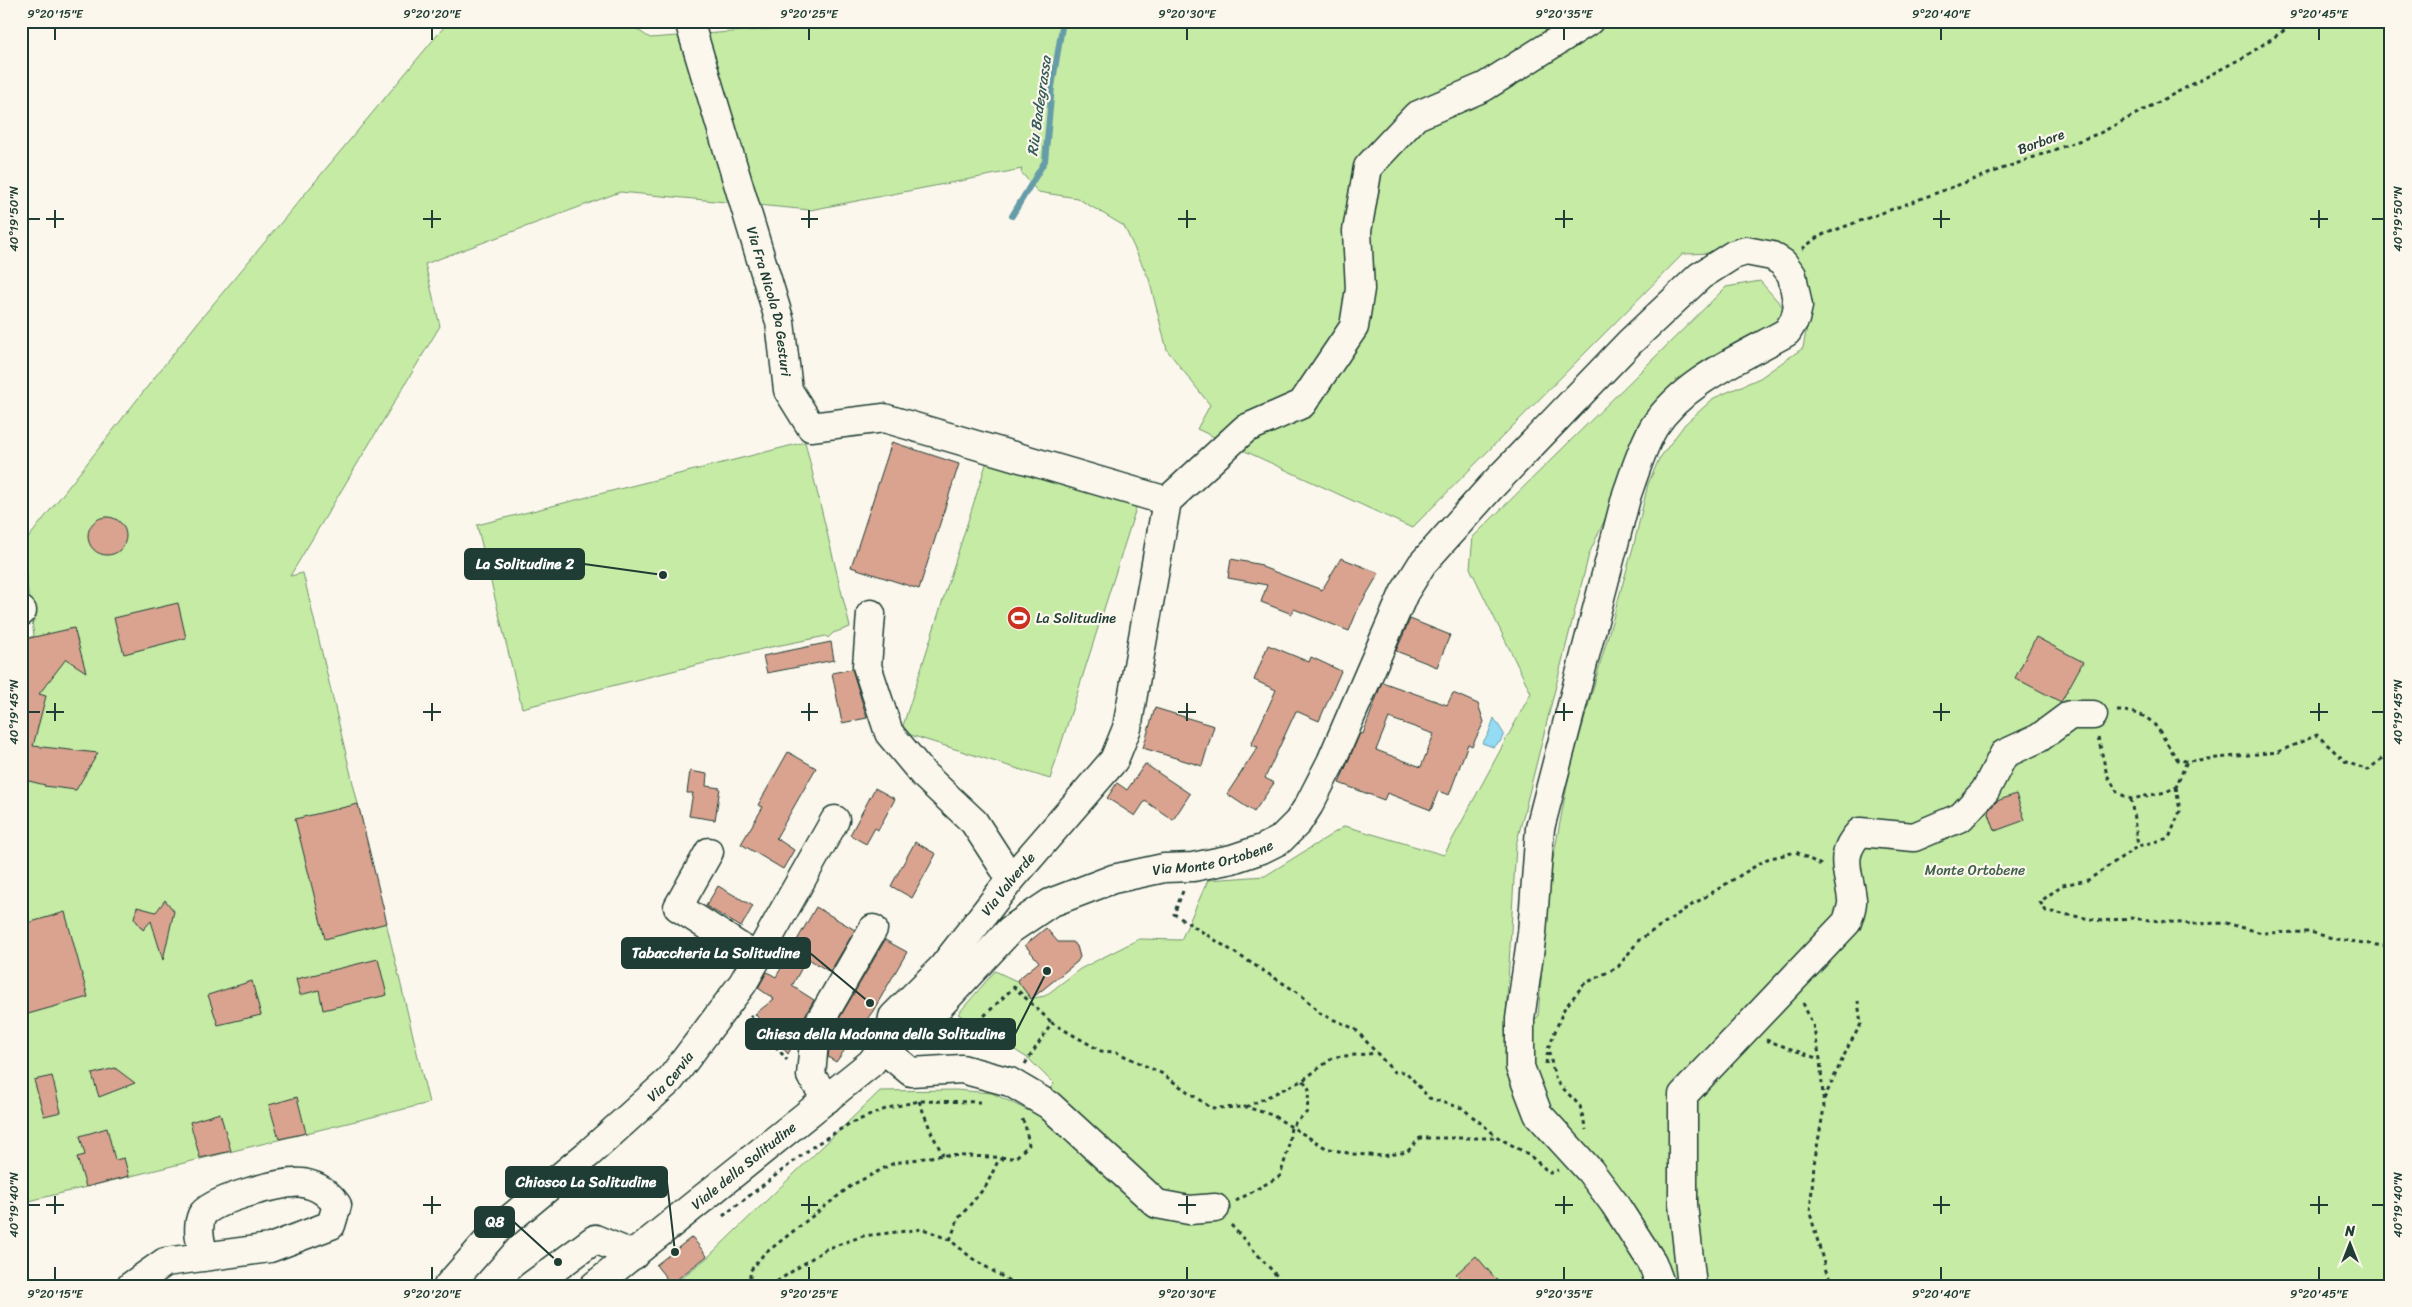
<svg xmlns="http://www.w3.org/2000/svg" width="2412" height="1307" viewBox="0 0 2412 1307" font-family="Sriracha,sans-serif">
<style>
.green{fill:#c6eba5;stroke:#72946c}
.water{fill:#94dbf6;stroke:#659ca8}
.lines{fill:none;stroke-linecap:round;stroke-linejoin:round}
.stream{stroke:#659ca8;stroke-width:6}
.building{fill:#d9a390;stroke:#1f3d34;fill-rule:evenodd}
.minor-casing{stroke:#1f3d34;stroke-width:31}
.path{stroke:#1f3d34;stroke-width:3;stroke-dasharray:4 4;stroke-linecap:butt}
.minor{stroke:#fbf7ec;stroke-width:28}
.ticks{fill:none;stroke:#1f3d34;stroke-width:2}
.labels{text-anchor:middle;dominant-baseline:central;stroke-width:4.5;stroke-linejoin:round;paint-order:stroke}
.street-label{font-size:14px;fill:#1f3d34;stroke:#fbf7ec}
.poi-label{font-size:14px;fill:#1f3d34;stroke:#fbf7ec;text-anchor:start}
.park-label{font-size:14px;fill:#40604b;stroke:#fbf7ec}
.water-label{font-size:15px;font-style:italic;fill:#365d5b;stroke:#fbf7ec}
.leader{fill:none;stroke:#1f3d34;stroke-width:2}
.callout-dot{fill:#1f3d34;stroke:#fbf7ec;stroke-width:2}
.callout{fill:#1f3d34;stroke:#1f3d34;stroke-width:2}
.callout-label{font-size:15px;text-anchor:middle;font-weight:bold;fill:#fff}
.neatline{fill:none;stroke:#1f3d34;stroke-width:2}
.ticks-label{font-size:12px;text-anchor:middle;fill:#1f3d34}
</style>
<rect width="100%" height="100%" fill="#fbf7ec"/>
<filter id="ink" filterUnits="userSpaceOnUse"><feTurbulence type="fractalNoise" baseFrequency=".02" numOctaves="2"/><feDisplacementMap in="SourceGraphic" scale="10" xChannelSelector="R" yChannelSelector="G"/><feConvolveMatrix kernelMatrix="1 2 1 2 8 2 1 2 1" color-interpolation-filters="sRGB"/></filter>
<g filter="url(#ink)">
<!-- green -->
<path class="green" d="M449,21H624L650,38L878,21H2391V1286H671L708,1257L880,1091L955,1090L992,1093L1029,1111L1054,1084L1029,1059L958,1014L995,971L1021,983L1033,998L1045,996L1080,969L1139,939L1181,940L1208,880L1265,876L1345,826L1444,855L1531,693L1470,568L1473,537L1726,287L1760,281L1788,313L1660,399L1589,554L1516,845L1505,1032L1538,1017L1549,880L1570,770L1634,544L1648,484L1659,459L1685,424L1714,398L1760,378L1803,348L1810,309L1777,251L1683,254L1412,528L1197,429L1210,405L1167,350L1149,279L1124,226L1077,198L1038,192L1021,172L1022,169L810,210L620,192L425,264L440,326L290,576L303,573L429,1103L21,1203V640L34,636L22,546L199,321Z
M805,442L850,627L833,633L828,638L826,636L766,648L522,708L477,525Z
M988,458L1137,505L1050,779L901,732Z"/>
<!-- water -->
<path class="water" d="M1494,718L1504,734L1500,742L1493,747L1482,743L1488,735Z"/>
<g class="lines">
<!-- stream -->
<path class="stream" d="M1012,216L1045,161L1052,87L1063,21"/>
</g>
<!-- building -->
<path class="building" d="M892,442L959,464L919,589L851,567Z
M88 536a19 19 0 1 1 38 0a19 19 0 1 1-38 0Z
M1341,558L1379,573L1358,609L1349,631L1294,609L1292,614L1261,602L1267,585L1228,578L1231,559L1262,565V567L1322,590Z
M178,603L186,638L124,654L114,618Z
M1410,619L1450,635L1437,667L1396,651Z
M74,628L86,672L66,659L39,694L46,696L33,746L98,753L76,790L44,786L45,785L21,779V640Z
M2036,637L2083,662L2061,702L2015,678Z
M831,642L834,660L767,673L763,656Z
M1268,645L1309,662L1311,657L1341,671L1319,721L1296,711L1265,778L1274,783L1254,812L1227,794L1258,747L1251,745L1276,690L1254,680Z
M852,669L867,718L842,723L832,673Z
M1382,682L1447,705L1453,693L1478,704L1484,722L1472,746L1468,744L1449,795L1438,791L1431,810L1387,793L1384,800L1339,783L1360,733L1363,734ZM1389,718L1434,734L1421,767L1376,750Z
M1155,708L1214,726L1202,766L1143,748Z
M788,752L816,768L776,838L794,850L783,869L741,844L763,807L758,805Z
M1145,764L1190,794L1173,820L1145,801L1135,816L1107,798L1117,783L1127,790Z
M690,771L707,774L706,786L720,788L715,820L689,816L693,793H687Z
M875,788L895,799L878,830L875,828L866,844L850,835Z
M2016,794L2025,820L1995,831L1988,811L1997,801Z
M358,804L387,923L325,939L295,819Z
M915,842L936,854L912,898L891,886Z
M718,886L753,906L741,927L706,906Z
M165,900L174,911L163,960L151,921L143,930L134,918L137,907L156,912Z
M816,907L855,930L830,972L807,958L792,986L814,1000L801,1022L799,1033L788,1054L755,1014L774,999L758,988L767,972L776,977Z
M65,912L88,997L21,1016V925Z
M1046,928L1058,942H1072L1077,946L1080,957L1077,962L1031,999L1017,980L1039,962L1025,945Z
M885,940L907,952L873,1011L836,1062L828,1057L829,1050L842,1027L836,1024Z
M378,959L387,995L323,1010L319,990L300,995L296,979Z
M252,981L261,1015L218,1025L208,995Z
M115,1068L135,1083L99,1097L92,1074Z
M52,1076L61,1112L44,1116L34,1080Z
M297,1097L306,1133L279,1139L269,1105Z
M220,1113L231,1151L200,1158L190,1122Z
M107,1128L115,1160L124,1158L129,1176L86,1187L77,1157L85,1155L80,1136Z
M692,1237L707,1256L671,1284L656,1265Z
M1476,1256L1502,1286H1468L1456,1274Z"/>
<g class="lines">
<!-- minor casing -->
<g class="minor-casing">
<g id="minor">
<path id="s1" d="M689,21L780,322L788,390L811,427L884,418L1167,501"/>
<path d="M21,612L22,611"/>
<path d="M871,614L867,666L889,733L924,775L974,822L1011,879"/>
<path d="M709,852L678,907L757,958"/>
<path id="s2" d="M889,1039L917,1030L1010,930L1050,903L1113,879L1164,868L1193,867L1232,859L1262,849L1280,840L1298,822L1309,805L1331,762L1404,593L1422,564L1490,488L1630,342L1700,276L1733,255L1746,251L1772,256L1783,263L1792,275L1798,306L1795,319L1787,332C1741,358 1684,381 1654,427C1642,447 1635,472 1627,494L1540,828L1532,933L1520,1019V1067L1538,1114L1590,1171L1614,1203L1652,1262L1661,1286"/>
<path d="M882,1048L911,1072L962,1069L1010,1082L1049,1105L1157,1204L1189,1210L1215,1208"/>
<path d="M827,1099L811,1076L815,1030L873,929"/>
<path d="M131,1286L165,1262L270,1248L331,1225L337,1205C328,1193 319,1186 303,1183C285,1180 210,1200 202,1215C196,1228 201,1244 204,1257"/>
<path id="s3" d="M448,1286L499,1228L588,1154L670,1080L743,983L835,820"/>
<path d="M531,1286L595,1239L634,1255"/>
<path id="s4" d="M594,1286L871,1063L889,1039L893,1017L942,968L1011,879L1114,760L1127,728L1167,501L1245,429L1302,404L1354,327L1360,289L1357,231L1368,167L1416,116L1484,87L1589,21"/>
<path d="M1692,1286L1683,1204V1095L1847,922C1849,915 1853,906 1852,899C1849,871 1837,856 1860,832L1914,837L1961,817L1985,791L2004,754L2039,738L2070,715H2093"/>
</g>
</g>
<!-- path -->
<path class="path" d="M1802,249L1819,236L2100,133L2246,56L2298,21
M2117,711C2157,711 2158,733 2178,760L2187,761L2278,752L2317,735L2346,762L2368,770L2391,751
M2098,737L2107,775L2118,793L2131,799L2166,792L2176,787L2187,761
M2176,787L2180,811L2169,838L2138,846L2088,880L2062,885L2040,902L2046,911L2102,921L2130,918L2191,924L2226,923L2262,933L2310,932L2336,939L2391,947
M2131,799L2138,846
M1183,891L1174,914L1300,994L1321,1014L1355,1029L1394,1072H1406L1429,1098L1462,1108L1499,1138L1528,1154L1550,1173L1558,1170
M1803,1003L1813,1025L1820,1059L1824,1108L1814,1164L1810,1213L1826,1271L1834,1286
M750,1015L787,1060
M1766,1040L1819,1059
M946,1045L982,1018L1014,987L1052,1023
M1549,1052L1556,1081L1580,1106L1586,1130
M1025,1064L1052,1023L1101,1051L1116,1052L1161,1073L1211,1108L1246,1107L1272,1115L1326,1148L1352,1154L1383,1156L1407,1152L1420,1138H1499
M1546,1064L1548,1049L1564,1009L1584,984L1618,967L1639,940L1687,908L1767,859L1796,852L1823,866
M1824,1099L1849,1045L1861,1024L1858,1001
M919,1101L932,1134L943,1155
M1246,1107L1303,1080L1334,1057L1378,1053
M1236,1201L1280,1176L1288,1150L1291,1127L1307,1112L1309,1089L1303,1080
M723,1216L815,1145L849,1124L888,1108L919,1101L983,1102
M1231,1225L1286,1286
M950,1240L958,1219L986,1186L999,1159H1003
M750,1286V1271L763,1255L852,1185L894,1163L943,1155L1015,1158L1029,1145L1025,1124L1021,1118
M770,1286L826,1249L863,1236L923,1229L950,1240L973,1259L1018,1286"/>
<!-- minor -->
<use href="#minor" class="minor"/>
</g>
</g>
<!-- ticks -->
<path class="ticks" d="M55,28V40M432,28V40M809,28V40M1187,28V40M1564,28V40M1941,28V40M2319,28V40M55,210V228M432,210V228M809,210V228M1187,210V228M1564,210V228M1941,210V228M2319,210V228M28,219H40M46,219H64M423,219H441M801,219H818M1178,219H1196M1555,219H1573M1933,219H1950M2310,219H2328M2372,219H2384M55,703V721M432,703V721M809,703V721M1187,703V721M1564,703V721M1941,703V721M2319,703V721M28,712H40M46,712H64M423,712H441M801,712H818M1178,712H1196M1555,712H1573M1933,712H1950M2310,712H2328M2372,712H2384M55,1196V1214M432,1196V1214M809,1196V1214M1187,1196V1214M1564,1196V1214M1941,1196V1214M2319,1196V1214M28,1205H40M46,1205H64M423,1205H441M801,1205H818M1178,1205H1196M1555,1205H1573M1933,1205H1950M2310,1205H2328M2372,1205H2384M55,1267V1280M432,1267V1280M809,1267V1280M1187,1267V1280M1564,1267V1280M1941,1267V1280M2319,1267V1280"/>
<!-- icons -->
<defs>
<g id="stadium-disc" transform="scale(1.25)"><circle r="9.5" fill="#c8321e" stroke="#fbf7ec"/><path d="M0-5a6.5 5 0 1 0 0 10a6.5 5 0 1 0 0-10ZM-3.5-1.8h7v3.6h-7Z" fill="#fff"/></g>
</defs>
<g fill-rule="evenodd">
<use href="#stadium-disc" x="1019" y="618"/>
</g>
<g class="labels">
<!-- street labels -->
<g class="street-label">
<text transform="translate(2041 142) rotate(-20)">Borbore</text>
<text stroke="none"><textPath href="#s1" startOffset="292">Via Fra Nicola Da Gesturi</textPath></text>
<text stroke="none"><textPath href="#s2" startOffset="384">Via Monte Ortobene</textPath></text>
<text stroke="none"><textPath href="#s4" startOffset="584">Via Valverde</textPath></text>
<text stroke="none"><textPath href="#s3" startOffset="306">Via Cervia</textPath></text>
<text stroke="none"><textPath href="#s4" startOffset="192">Viale della Solitudine</textPath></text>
</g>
<!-- poi labels -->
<g class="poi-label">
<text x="1036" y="618">La Solitudine</text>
</g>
<!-- park labels -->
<g class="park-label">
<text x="1975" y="870">Monte Ortobene</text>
</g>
<!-- water labels -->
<g class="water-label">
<text transform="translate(1039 106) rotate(-82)">Riu Badegrassa</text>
</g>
</g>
<!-- callouts -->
<path class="leader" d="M663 575L584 564M870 1003L810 953M1047 971L1015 1034M675 1252L667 1182M558 1262L514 1222"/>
<g class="callout-dot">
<circle cx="663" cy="575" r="5"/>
<circle cx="870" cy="1003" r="5"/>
<circle cx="1047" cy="971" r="5"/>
<circle cx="675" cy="1252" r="5"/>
<circle cx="558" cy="1262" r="5"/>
</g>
<g class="callout">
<rect x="465" y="549" width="119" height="30" rx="5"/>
<rect x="622" y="938" width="188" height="30" rx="5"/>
<rect x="746" y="1019" width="269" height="30" rx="5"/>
<rect x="506" y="1167" width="161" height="30" rx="5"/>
<rect x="475" y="1207" width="39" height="30" rx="5"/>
</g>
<g class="callout-label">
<text x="525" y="569">La Solitudine 2</text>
<text x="716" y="958">Tabaccheria La Solitudine</text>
<text x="881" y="1039">Chiesa della Madonna della Solitudine</text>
<text x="586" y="1187">Chiosco La Solitudine</text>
<text x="495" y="1227">Q8</text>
</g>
<!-- margin -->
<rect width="2412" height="1307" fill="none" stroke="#fbf7ec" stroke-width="55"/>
<!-- north arrow -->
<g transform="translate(2350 1244)" stroke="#fbf7ec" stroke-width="4" paint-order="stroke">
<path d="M0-4L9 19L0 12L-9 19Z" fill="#1f3d34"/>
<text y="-8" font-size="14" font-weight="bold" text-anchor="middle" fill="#1f3d34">N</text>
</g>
<rect x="28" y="28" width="2356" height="1252" class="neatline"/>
<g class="ticks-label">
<text x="55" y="18">9°20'15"E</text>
<text x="432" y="18">9°20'20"E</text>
<text x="809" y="18">9°20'25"E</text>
<text x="1187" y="18">9°20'30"E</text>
<text x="1564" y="18">9°20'35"E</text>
<text x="1941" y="18">9°20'40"E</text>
<text x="2319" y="18">9°20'45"E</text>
<text transform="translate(14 219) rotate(-90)" y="4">40°19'50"N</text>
<text transform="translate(2398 219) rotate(-90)" y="4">40°19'50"N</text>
<text transform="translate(14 712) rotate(-90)" y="4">40°19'45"N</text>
<text transform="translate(2398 712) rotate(-90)" y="4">40°19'45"N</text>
<text transform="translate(14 1205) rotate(-90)" y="4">40°19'40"N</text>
<text transform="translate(2398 1205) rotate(-90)" y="4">40°19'40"N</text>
<text x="55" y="1298">9°20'15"E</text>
<text x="432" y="1298">9°20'20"E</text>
<text x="809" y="1298">9°20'25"E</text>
<text x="1187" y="1298">9°20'30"E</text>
<text x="1564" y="1298">9°20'35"E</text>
<text x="1941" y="1298">9°20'40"E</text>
<text x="2319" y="1298">9°20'45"E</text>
</g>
</svg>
